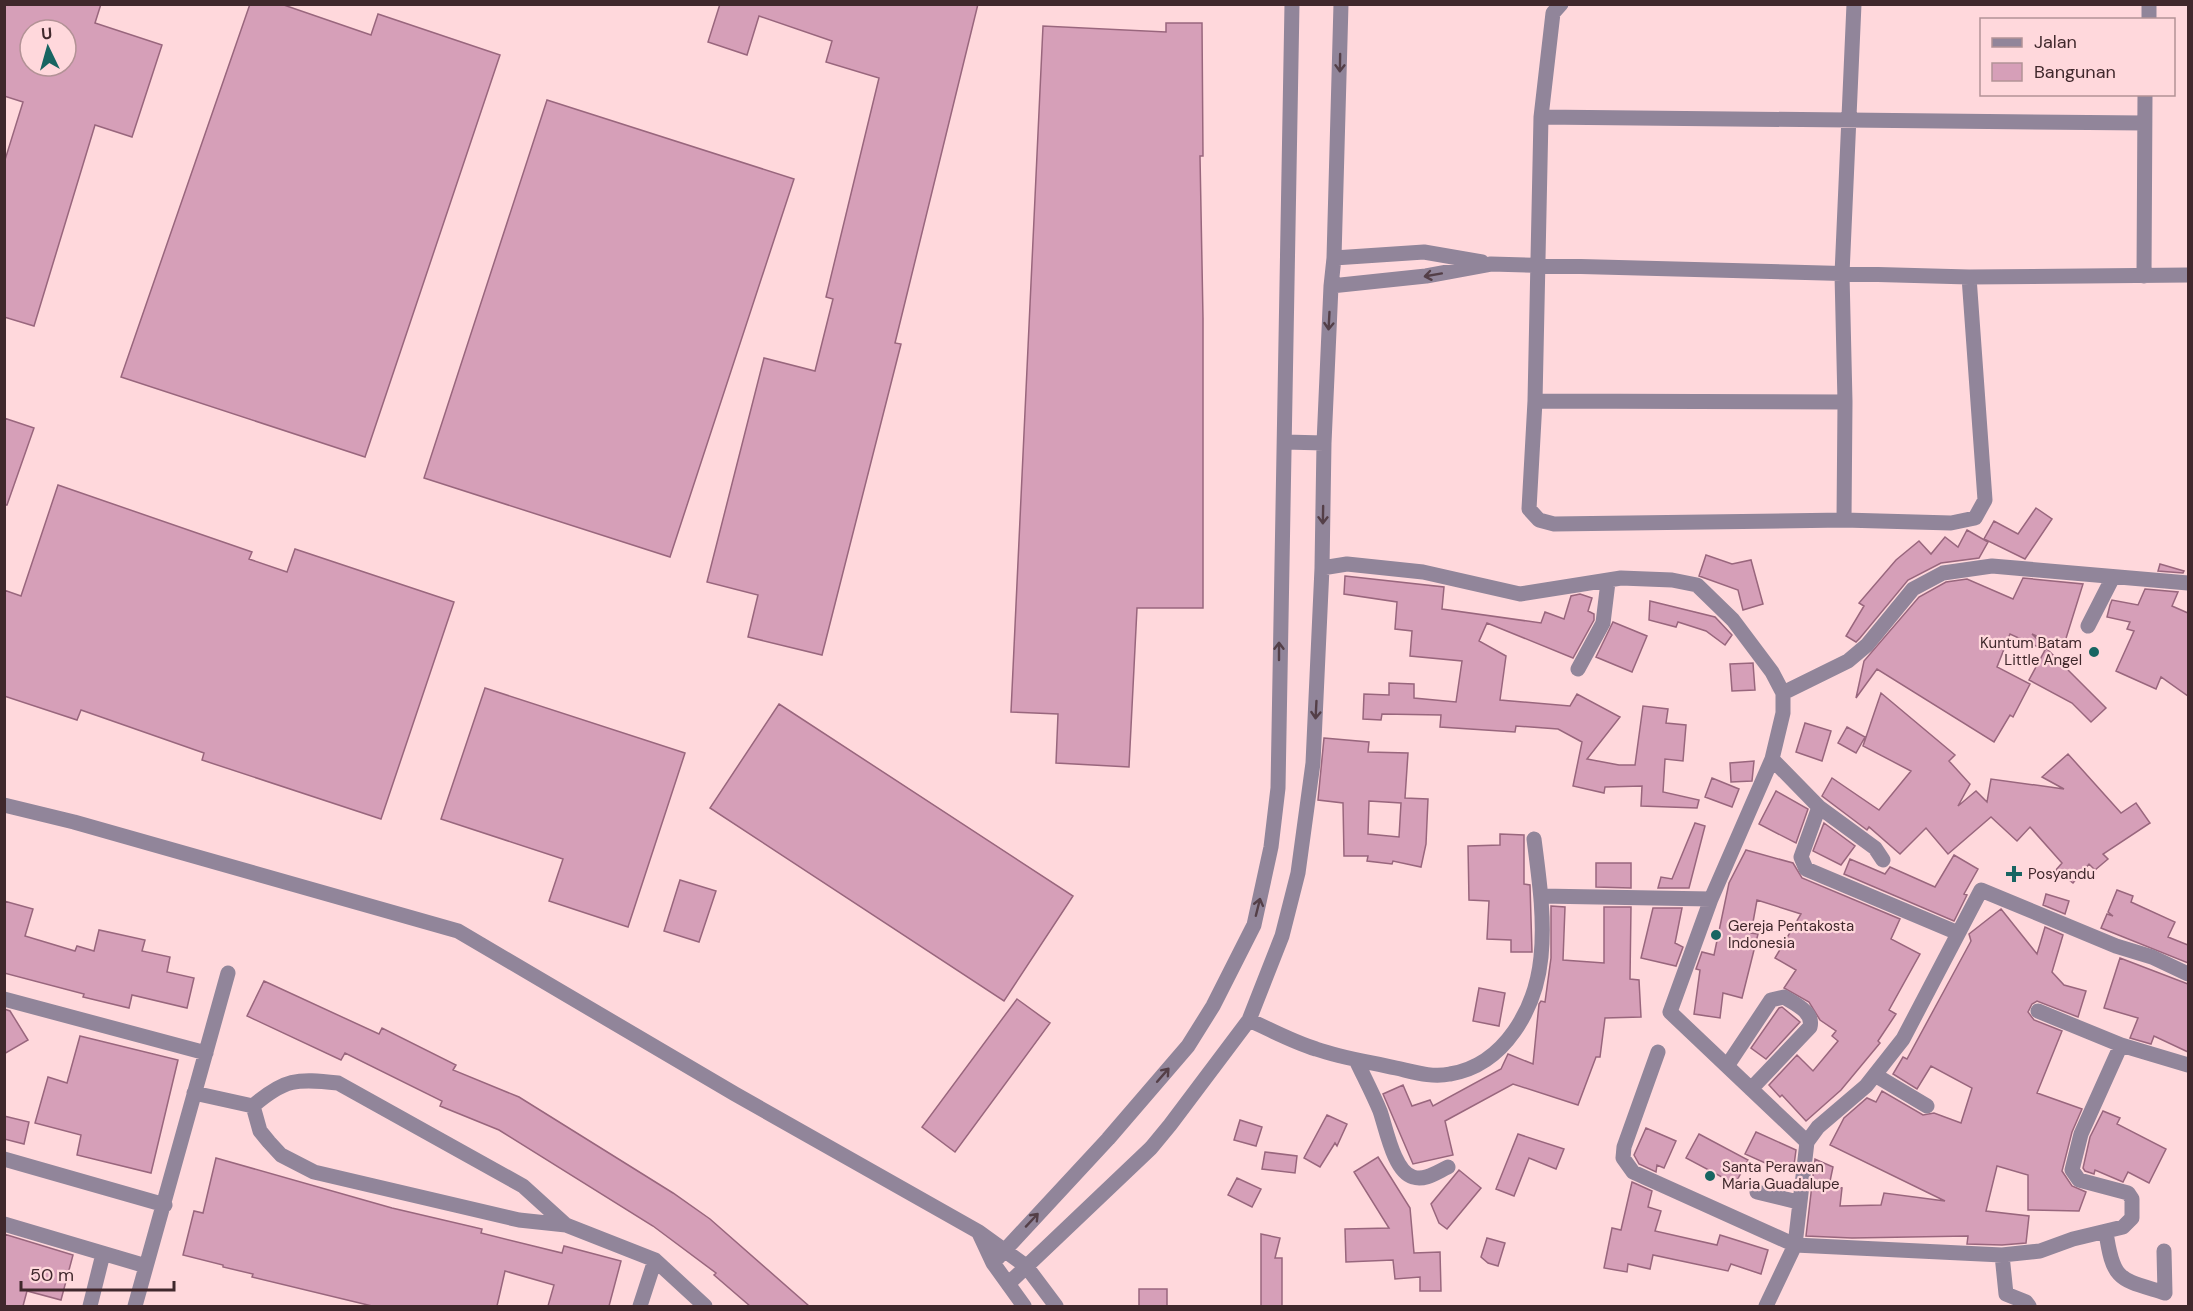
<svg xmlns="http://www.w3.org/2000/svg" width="2193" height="1311" viewBox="0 0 2193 1311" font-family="'DM Sans',sans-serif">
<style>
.building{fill:#d69fb8;stroke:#99667d;stroke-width:1.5;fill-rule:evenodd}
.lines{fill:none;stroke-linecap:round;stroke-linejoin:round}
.minor{stroke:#91859a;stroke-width:15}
.oneway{stroke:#543f48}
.poi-dot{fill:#186562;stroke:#ffd8dc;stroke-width:2}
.labels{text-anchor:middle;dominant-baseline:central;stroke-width:4.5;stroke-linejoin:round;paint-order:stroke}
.poi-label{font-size:15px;fill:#40282c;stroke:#ffd8dc;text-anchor:start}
</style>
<rect width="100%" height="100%" fill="#ffd8dc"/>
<!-- building -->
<path class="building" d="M4,4H101L95,23L162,45L132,137L95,125L34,326L4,317V163L23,102L4,96ZM30,30H66V66H30Z
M250,4H281L371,35L378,14L500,55L365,457L121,377Z
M720,4H978L895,343L901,344L822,655L748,637L758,595L707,582L764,358L815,371L833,299L826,297L879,78L826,62L832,41L759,16L747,55L708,42Z
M1166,23H1202L1203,156H1200L1203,318V608H1137L1129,767L1056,763L1058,714L1011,712L1043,26L1166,32Z
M547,100L794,179L670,557L424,478Z
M4,418L34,428L7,505H4Z
M58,485L252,552L249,559L287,572L295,549L454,602L381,819L202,760L204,753L81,710L77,720L4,696V590L21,596Z
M2036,508L2052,519L2025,559L1984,539L1994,521L2018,534Z
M1967,530L1988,542L1979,558L1941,563L1908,580L1860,638L1856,642L1846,636L1864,606L1859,603L1896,560L1919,541L1931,554L1945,537L1958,547Z
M1706,555L1732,564L1751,560L1763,604L1743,610L1738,590L1699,576Z
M2160,564L2184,571L2183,573L2158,571Z
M1345,576L1444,587L1442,609L1541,623L1545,612L1564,619L1571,596L1580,594L1592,598L1588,611L1594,614V620L1573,658L1487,623L1479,641L1506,656L1500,700L1570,706L1577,694L1620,717L1587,759L1619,765H1635L1643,706L1668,709L1666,723L1686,725L1683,761L1665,759L1663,792L1699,800L1697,808L1641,806L1642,786L1605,787L1604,793L1573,786L1582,742L1558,729L1516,726L1515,732L1440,727L1441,715L1382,714L1381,720L1363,719L1364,694L1389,695V683L1414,684V698L1456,702L1462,661L1410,656L1412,631L1395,629L1397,602L1344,594Z
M2023,578L2083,584L2063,648L2032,634L2106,708L2091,722L2072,703L2029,680L2045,650L2010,634L1997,667L2030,684L2013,717L2010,715L1994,742L1877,669L1856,698L1864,661L1919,597L1946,582L1967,579L2013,599Z
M2145,589L2178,592L2172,606L2188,613V696L2161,677L2156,689L2116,671L2134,631L2127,629L2130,622L2107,617L2110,605L2112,600L2138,605Z
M1650,601L1715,617L1732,635L1725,645L1706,631L1678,622L1676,627L1649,620Z
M1613,622L1647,636L1632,672L1596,657Z
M1753,663L1755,690L1732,691L1730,664Z
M485,688L685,753L628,927L549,901L563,859L441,819Z
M1881,693L1955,755L1949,761L1970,784L1958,806L1976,791L1987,802L1991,779L2064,789L2042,777L2068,754L2121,813L2136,803L2150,823L2103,854L2108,859L2095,870L2089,864L2073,883L2056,870L2062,863L2030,827L2017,841L1991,817L1948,854L1926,828L1900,854L1869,827L1867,830L1822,796L1832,778L1879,810L1911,771L1863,746Z
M779,704L1073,896L1004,1001L710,808Z
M1805,723L1831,731L1822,761L1796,752Z
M1847,727L1865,737L1856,753L1838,743Z
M1324,738L1369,742L1368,752L1408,753L1405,798L1428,799L1426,844L1421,867L1393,861L1392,864L1367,861L1368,856H1344L1343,803L1318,800ZM1369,801L1401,803L1399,837L1368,834Z
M1754,761L1752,781L1731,782L1730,763Z
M1712,778L1739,789L1732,807L1705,797Z
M1776,791L1808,809L1796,843L1759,824Z
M1695,823L1705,826L1689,888H1658L1661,877L1672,879Z
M1824,823L1855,846L1841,865L1813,851Z
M1500,834L1524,835V884L1530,885L1532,952H1511V940L1487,939L1489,901L1469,900L1468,846L1500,845Z
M1746,850L1793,863L1802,878L1900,919L1891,939L1920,954L1889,1010L1896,1014L1878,1041L1880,1043L1841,1090L1806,1121L1782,1095L1780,1097L1769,1085L1797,1055L1813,1071L1838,1041L1832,1036L1836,1031L1820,1020L1809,1002L1784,988L1796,970L1775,958L1801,914L1757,900L1751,933L1758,934L1742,998L1723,993L1720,1018L1694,1014L1700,970L1696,969L1702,952L1714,955L1729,883Z
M1954,855L1978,869L1964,894L1967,895L1954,921L1844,874L1850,859L1885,874L1890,867L1935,887Z
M1596,863H1631V888L1596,887Z
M680,880L716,891L699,942L664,931Z
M2117,890L2133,896L2131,902L2175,922L2168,937L2188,945V963L2101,928L2107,914L2113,916L2108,912Z
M2046,894L2069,901L2065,914L2043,905Z
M4,901L33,909L25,936L75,951L77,946L94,951L99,930L145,940L142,951L170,957L167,972L194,978L187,1008L132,995L129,1008L83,997L84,994L4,973Z
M1551,906L1565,907L1563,960L1604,963V907H1631L1630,979L1639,980L1641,1017L1605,1018L1600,1057H1596L1578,1105L1513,1084L1445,1121L1453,1155L1413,1164L1383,1094L1403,1085L1412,1106L1430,1100L1433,1106L1501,1069L1508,1054L1533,1064L1539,1004L1541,1001L1545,1002L1551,958Z
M1653,908H1682L1675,943L1683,947L1676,966L1641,958Z
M2001,909L2037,954L2045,927L2063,935L2052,972L2064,985L2086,991L2078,1017L2037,1001L2032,1004L2028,1012L2034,1020L2062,1031L2037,1093L2082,1109L2072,1132L2062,1171L2072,1186L2086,1192L2079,1211L2028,1210V1175L1997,1166L1986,1211L2029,1216L2026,1243L2002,1245L1967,1244L1968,1236L1852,1238L1806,1236L1815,1159L1833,1167L1829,1186L1842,1188L1840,1206L1881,1205L1884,1193L1945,1201L1830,1145L1844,1118L1867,1098L1876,1102L1882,1091L1923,1115L1934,1113L1961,1123L1972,1088L1931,1066L1917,1089L1893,1074L1903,1057L1907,1059L1945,989L1971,941L1969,934Z
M2120,958L2188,984V1052L2154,1036L2151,1044L2130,1038L2138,1018L2104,1008Z
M264,981L379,1034L382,1028L456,1065L453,1070L519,1097L673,1193L710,1219L809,1306H750L714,1275L716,1273L653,1226L499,1130L440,1106L442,1101L345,1053L341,1060L247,1016Z
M1479,988L1505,993L1499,1026L1473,1021Z
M1017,999L1050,1023L955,1152L922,1127Z
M1782,1007L1800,1022L1766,1059L1751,1048L1779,1008Z
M4,1009L10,1011L28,1040L4,1054Z
M80,1036L178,1060L151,1173L77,1155L81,1135L35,1123L48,1077L67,1083Z
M2103,1111L2120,1118L2117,1124L2166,1149L2149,1183L2128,1172L2123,1182L2095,1170L2094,1174L2085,1171L2083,1168L2090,1137Z
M1327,1115L1347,1124L1337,1146L1335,1143L1320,1167L1304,1158Z
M4,1116L29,1122L24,1144L4,1139Z
M1240,1120L1262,1127L1256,1146L1234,1140Z
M1646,1128L1676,1141L1664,1168L1657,1165L1656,1172L1639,1164L1634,1155Z
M1756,1132L1796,1150L1794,1165L1786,1163L1783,1171L1745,1154Z
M1518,1134L1564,1149L1556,1169L1529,1158L1514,1196L1496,1189Z
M1699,1134L1748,1160L1735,1184L1686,1158Z
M1265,1152L1297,1156L1295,1173L1262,1169Z
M1378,1157L1410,1208L1414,1253L1440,1252L1441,1291H1420V1277L1395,1279L1393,1260L1346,1262L1345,1229L1389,1228L1354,1172Z
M216,1158L392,1208L482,1229L481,1233L562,1253L564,1246L621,1261L609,1306H548L554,1285L505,1271L497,1306H372L252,1277L253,1274L223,1267V1265L183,1255L194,1211L203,1213Z
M1459,1170L1481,1188L1447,1229L1439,1223L1431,1204Z
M1237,1178L1261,1189L1252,1207L1228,1195Z
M1632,1182L1652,1191L1648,1207L1661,1211L1655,1231L1717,1245L1720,1235L1768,1250L1761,1274L1731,1264L1728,1271L1653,1255L1650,1269L1628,1264L1627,1272L1604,1268L1612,1228L1621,1230Z
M4,1234L73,1255L61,1300L27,1291L23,1306H4Z
M1261,1234L1280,1238L1275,1258H1282V1306H1261Z
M1487,1238L1505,1243L1498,1266L1488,1263L1481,1257Z
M1139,1289H1167V1306H1139Z"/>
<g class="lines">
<!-- minor -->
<path class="minor" d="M1561,4L1553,13L1541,117L1535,401L1529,509L1539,520L1554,524L1844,520L1951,523L1975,518L1985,500L1969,277
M2149,20V5
M1541,117L2144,123
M1334,258L1424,252L1482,262
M2144,276L2145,94
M1331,286L1426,276L1491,264L1969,277L2188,275
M1535,401L1845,402
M1285,442L1324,443
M1844,520L1845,402L1842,274L1854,4
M1322,568L1347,564L1423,572L1520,594L1621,578L1672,580L1697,585L1733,620L1772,672L1783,693V713L1772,759L1711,899L1670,1012L1807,1142
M2088,626L2113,577
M1578,669L1603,623L1608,582
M1783,693L1848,661L1867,645L1913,589L1943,573L1992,566L2188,583
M1772,759L1819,807L1875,848L1883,860
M4,805L74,822L458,931L735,1094L979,1232L1026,1266L1056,1306
M1819,807L1801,857L1806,869L1958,933
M1541,896L1711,899
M4,999L206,1053
M2038,1011L2121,1045L2188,1065
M1249,1020C1271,1030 1293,1042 1316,1049C1342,1058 1370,1062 1396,1068C1414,1072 1432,1078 1450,1074C1505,1065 1536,1008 1541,957C1545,918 1539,878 1534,839
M1658,1052L1624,1147L1623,1158L1633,1172L1795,1245L2002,1255L2006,1294L2026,1302L2029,1306
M1356,1060C1364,1077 1373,1094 1380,1111C1386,1128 1394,1172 1413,1177C1425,1181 1437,1172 1448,1167
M1727,1066L1771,1000L1784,997C1795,1004 1814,1012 1810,1027L1751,1089
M1875,1075L1927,1106
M194,1093L253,1106
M253,1106L260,1131L269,1142L281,1155L314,1172L519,1220L566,1225L655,1260L705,1306
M253,1106C284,1079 297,1078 338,1083L523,1186L566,1225
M4,1159L165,1205
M1757,1192L1798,1202
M4,1224L146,1266
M2106,1232C2113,1282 2120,1279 2165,1293L2164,1251
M979,1233L993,1263L1024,1306
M2002,1255L2040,1251L2073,1239L2123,1227L2132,1218V1199L2128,1193L2079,1180L2072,1170L2081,1134L2121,1045
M993,1263L1108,1139L1188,1046L1213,1006L1254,925L1271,847L1278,788L1292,4
M1008,1284L1151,1148L1170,1125L1249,1020L1282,936L1298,873L1313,763L1322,568L1324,443L1331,286L1334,258L1341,4
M90,1306L103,1254
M135,1306L228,973
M640,1306L655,1260
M1766,1306L1795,1245L1807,1142L1818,1127L1866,1086L1903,1039L1981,890L2116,946L2152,957L2188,974"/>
</g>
<!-- one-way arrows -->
<defs><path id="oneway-shaft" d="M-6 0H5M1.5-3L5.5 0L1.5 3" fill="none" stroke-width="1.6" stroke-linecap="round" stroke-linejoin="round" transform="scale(1.5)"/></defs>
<g class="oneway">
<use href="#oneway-shaft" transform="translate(1340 63) rotate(91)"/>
<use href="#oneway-shaft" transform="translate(1433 275) rotate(170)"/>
<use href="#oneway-shaft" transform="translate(1329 321) rotate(93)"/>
<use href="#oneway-shaft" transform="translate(1323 515) rotate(91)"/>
<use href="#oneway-shaft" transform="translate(1279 651) rotate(-90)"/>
<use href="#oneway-shaft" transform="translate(1316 710) rotate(93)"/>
<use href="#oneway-shaft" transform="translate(1258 907) rotate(-76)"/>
<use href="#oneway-shaft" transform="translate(1163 1075) rotate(-49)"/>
<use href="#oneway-shaft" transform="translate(1032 1220) rotate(-47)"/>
</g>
<!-- markers -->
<g class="poi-dot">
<circle cx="2094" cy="652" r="6"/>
<path d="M2011 865h6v6h6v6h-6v6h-6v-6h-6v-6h6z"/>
<circle cx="1716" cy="935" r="6"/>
<circle cx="1710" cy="1176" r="6"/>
</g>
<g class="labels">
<!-- poi labels -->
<g class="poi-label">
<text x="2082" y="643" text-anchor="end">Kuntum Batam<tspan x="2082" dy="17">Little Angel</tspan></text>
<text x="2028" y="874">Posyandu</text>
<text x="1728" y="926">Gereja Pentakosta<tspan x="1728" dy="17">Indonesia</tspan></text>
<text x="1722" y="1167">Santa Perawan<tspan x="1722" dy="17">Maria Guadalupe</tspan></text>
</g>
</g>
<!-- border -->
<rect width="2193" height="1311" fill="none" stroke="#40282c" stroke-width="12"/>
<!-- legend -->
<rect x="1980" y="18" width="195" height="78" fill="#ffd8dc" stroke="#b39296" stroke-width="1.5"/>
<rect x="1992" y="38" width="30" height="9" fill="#91859a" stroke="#b39296" stroke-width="1.5"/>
<text x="2034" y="48" font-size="18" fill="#40282c">Jalan</text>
<rect x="1992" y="63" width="30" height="18" fill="#d69fb8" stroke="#b39296" stroke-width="1.5"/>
<text x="2034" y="78" font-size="18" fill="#40282c">Bangunan</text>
<!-- north arrow -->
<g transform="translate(48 48) rotate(355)"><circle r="28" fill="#ffd8dc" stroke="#b39296" stroke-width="1.5"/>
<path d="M0-4.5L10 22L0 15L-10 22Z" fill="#186562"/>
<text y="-9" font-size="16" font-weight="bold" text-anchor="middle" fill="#40282c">U</text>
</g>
<!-- scale -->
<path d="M21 1281v9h153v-9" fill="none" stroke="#40282c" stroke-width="3"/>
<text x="30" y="1281" font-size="18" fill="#40282c" stroke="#ffd8dc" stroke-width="4.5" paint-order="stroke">50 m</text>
</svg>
